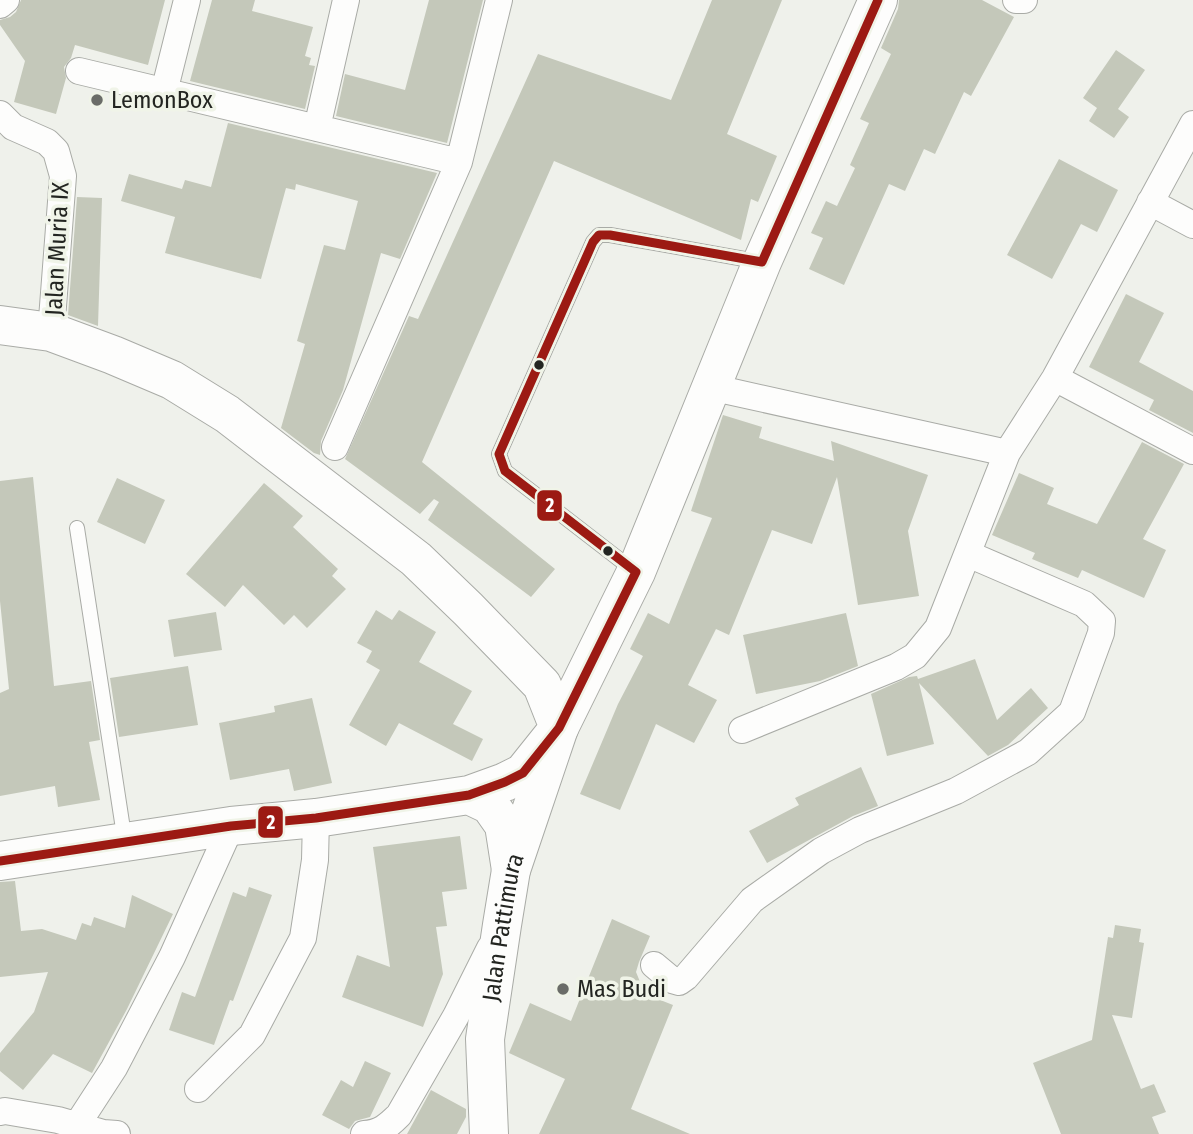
<svg xmlns="http://www.w3.org/2000/svg" width="1193" height="1134" viewBox="0 0 1193 1134" font-family="'Fira Sans Condensed',sans-serif">
<style>
.building{fill:#c4c8ba}
.lines{fill:none;stroke-linecap:round;stroke-linejoin:round}
.lane-casing{stroke:#a9aba6;stroke-width:16}
.street-casing{stroke:#a9aba6;stroke-width:28}
.secondary-casing{stroke:#a9aba6;stroke-width:40}
.primary-casing{stroke:#a9aba6;stroke-width:40}
.lane{stroke:#fdfdfc;stroke-width:14}
.street{stroke:#fdfdfc;stroke-width:26}
.secondary{stroke:#fdfdfc;stroke-width:38}
.primary{stroke:#fdfdfc;stroke-width:38}
.bus-1-casing{stroke:#f0f4e8;stroke-width:14}
.bus-1{stroke:#9c1a13;stroke-width:9}
.poi-dot{fill:#6a6c68;stroke:#f0f4e8;stroke-width:2.5}
.bus-dot{fill:#232521;stroke:#f0f4e8;stroke-width:2.5}
.labels{text-anchor:middle;dominant-baseline:central;stroke-width:7;stroke-linejoin:round;paint-order:stroke}
.poi-label{font-size:24px;fill:#232521;stroke:#f0f4e8;text-anchor:start}
.street-label{font-size:24px;fill:#232521;stroke:#f0f4e8}
.line-badge{stroke:#f0f4e8;stroke-width:2.5}
.badge-label{font-size:19px;text-anchor:middle;font-weight:bold;fill:#fff}
</style>
<rect width="100%" height="100%" fill="#eff1eb"/>
<!-- building -->
<path class="building" d="M21,0H165L148,65L75,45L71,58L64,67L66,78L56,114L14,102L25,61L0,25V20L10,17L16,12Z
M212,0H255L252,11L313,27L305,56L311,58L309,65L315,66L305,109L190,81Z
M429,0H483L447,143L336,116L345,74L405,90Z
M712,0H782L727,134L777,156L758,202L751,199L741,240L554,161L422,462L555,569L531,597L428,520L439,502L434,499L420,514L345,459L409,316L418,319L538,54L671,100Z
M899,0H982L1014,17L971,96L964,92L935,154L924,149L905,191L889,184L844,285L809,269L823,238L811,233L826,201L837,206L855,168L850,165L869,123L860,119L891,54L881,48L898,9Z
M1116,50L1145,70L1118,109L1129,117L1114,138L1089,121L1097,108L1083,98Z
M228,123L437,173L400,259L381,253L343,390L321,441L320,455L314,453L281,428L305,344L297,341L324,245L345,250L358,201L296,184L295,190L286,188L261,279L165,253L175,217L121,201L129,174L182,189L185,180L211,187Z
M1059,159L1118,190L1097,232L1081,224L1052,279L1007,255Z
M77,197L102,198L98,326L68,315Z
M1126,294L1164,313L1139,362L1193,391V433L1149,410L1154,400L1089,367Z
M723,415L762,427L759,438L834,461L831,441L928,475L908,531L919,596L858,605L837,477L812,544L772,530L729,635L716,629L688,685L717,700L694,743L656,724L620,810L580,794L618,704L643,656L630,649L648,613L669,624L712,518L691,511Z
M1142,442L1184,464L1143,539L1166,550L1144,598L1082,570L1078,578L1032,559L1035,553L992,535L1019,473L1054,488L1047,504L1097,524Z
M33,477L54,686L91,681L100,740L89,742L100,800L58,807L55,786L0,796V693L9,689L0,601V481Z
M117,478L165,500L145,544L97,522Z
M264,483L303,516L293,527L338,569L332,576L346,589L307,628L294,615L284,625L243,585L225,607L186,574Z
M376,610L392,620L399,610L436,632L419,662L472,691L453,724L483,739L472,761L399,723L386,746L349,725L380,670L366,662L372,651L357,643Z
M216,612L222,650L174,657L168,620Z
M846,613L858,666L820,681L756,694L743,635Z
M975,659L997,720L1031,688L1048,708L1008,745L988,756L919,683L934,744L887,756L871,694L909,677L917,676L918,679Z
M188,666L198,725L119,737L110,678Z
M312,698L332,783L294,791L289,769L230,780L219,723L275,712L274,706Z
M861,767L878,806L853,816L767,863L749,831L799,805L795,798Z
M460,836L467,889L442,892L447,926L436,927L443,974L423,1027L342,997L357,955L390,967L373,847Z
M15,881L21,931L42,929L76,940L82,923L91,926L94,917L125,928L132,895L173,914L127,1009L92,1073L53,1054L23,1090L0,1071V1053L34,1012L48,972L0,977V882Z
M249,887L272,895L233,1001L230,1000L214,1045L169,1030L182,992L195,997L233,892L246,897Z
M612,919L650,936L639,962L636,972L645,994L673,1005L631,1109L690,1134H539L565,1079L509,1053L530,1003L571,1021Z
M1115,925L1141,929L1139,942L1144,943L1132,1018L1112,1015L1141,1089L1154,1084L1166,1112L1152,1117L1159,1134H1061L1033,1063L1092,1040L1108,937L1113,938Z
M365,1061L391,1073L370,1117L355,1121L349,1129L322,1115L341,1080L353,1087Z
M431,1090L466,1109V1117L457,1134H407Z"/>
<g class="lines">
<!-- lane casing -->
<g class="lane-casing">
<path id="lane" d="M77,528L125,842
M633,570L505,471L499,454L593,242L599,235H610L761,262"/>
</g>
<!-- street casing -->
<g class="street-casing">
<path id="street" d="M1016,0H1024
M0,5L6,0
M79,71L459,162
M164,92L187,0
M0,114L13,127L47,142L56,151L63,176L51,332
M317,128L346,0
M1150,202L1193,225
M1055,378L1193,451
M710,387L1007,453
M335,447L459,162L499,0
M742,730L896,667L915,656L938,628L1007,453L1055,378L1193,124
M654,965L672,980L679,982L686,977L752,900L821,851L860,830L956,791L1028,752L1072,712L1101,633L1102,621L1084,604L968,554
M198,1089L252,1035L303,938L315,860L316,818
M0,1112L5,1111L58,1120L103,1133L117,1134
M77,1125L114,1068L172,957L231,826
M364,1134C380,1133 388,1126 399,1115L456,1016L490,948"/>
</g>
<!-- secondary casing -->
<g class="secondary-casing">
<path id="secondary" d="M0,325L51,332L113,355L172,380L227,414L416,559L468,609L542,685L559,728L523,773L505,782L469,795L316,818L231,826L0,861
M469,795L490,805L504,825L511,870"/>
</g>
<!-- primary casing -->
<g class="primary-casing">
<g id="primary">
<path id="s1" d="M489,1134L485,1039L502,925L511,870L559,728L636,572L762,262L878,0"/>
</g>
</g>
<!-- lane -->
<use href="#lane" class="lane"/>
<!-- street -->
<use href="#street" class="street"/>
<!-- secondary -->
<use href="#secondary" class="secondary"/>
<!-- primary -->
<use href="#primary" class="primary"/>
<!-- bus-1 casing -->
<g class="bus-1-casing">
<path id="bus-1" d="M0,861L231,826L316,818L469,795L505,782L523,773L559,728L636,572L505,471L499,454L593,242L599,235H610L762,262L878,0"/>
</g>
<!-- bus-1 -->
<use href="#bus-1" class="bus-1"/>
</g>
<!-- markers -->
<g class="poi-dot">
<circle cx="97" cy="100" r="7"/>
<circle cx="563" cy="989" r="7"/>
</g>
<g class="bus-dot">
<circle cx="539" cy="365" r="6"/>
<circle cx="608" cy="551" r="6"/>
</g>
<g class="labels">
<!-- poi labels -->
<g class="poi-label">
<text x="111" y="100">LemonBox</text>
<text x="577" y="989">Mas Budi</text>
</g>
<!-- street labels -->
<g class="street-label">
<text transform="translate(57 249) rotate(-87)">Jalan Muria IX</text>
<text stroke="none"><textPath href="#s1" startOffset="208">Jalan Pattimura</textPath></text>
</g>
</g>
<g class="line-badge">
<rect x="536" y="489" width="27" height="33" rx="7" fill="#9c1a13"/>
<rect x="257" y="805" width="27" height="34" rx="7" fill="#9c1a13"/>
</g>
<g class="badge-label">
<text x="550" y="512">2</text>
<text x="271" y="829">2</text>
</g>
</svg>
